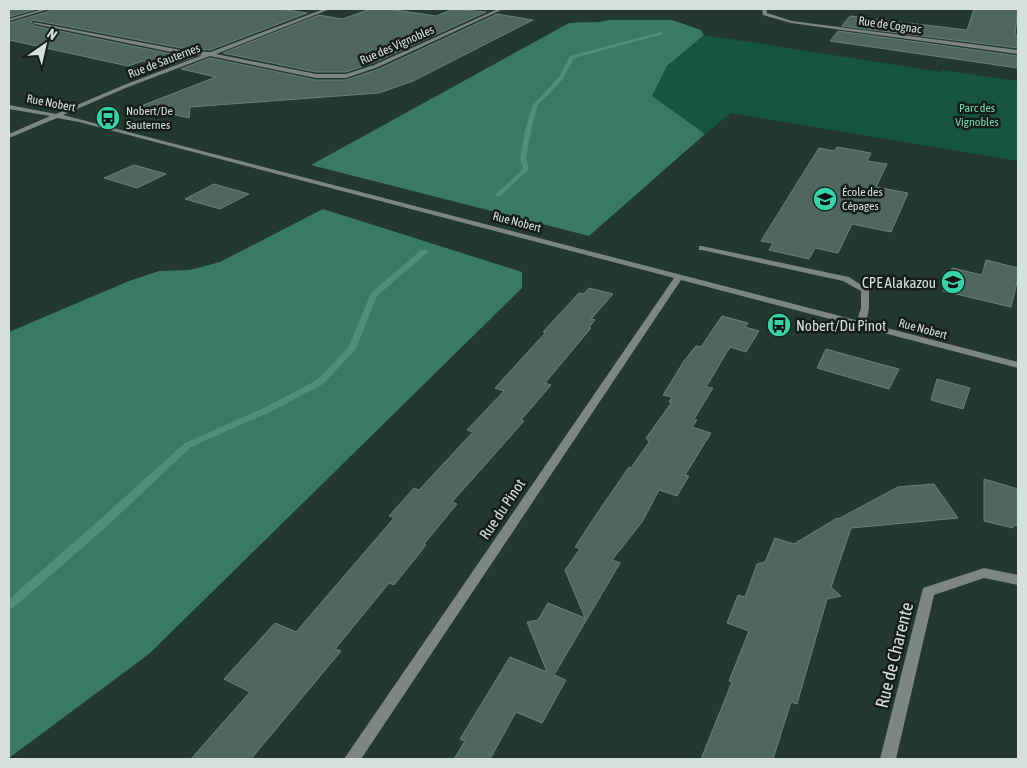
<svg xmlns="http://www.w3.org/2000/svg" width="1027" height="768" viewBox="0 0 1027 768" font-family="'Asap Condensed',sans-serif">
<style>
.green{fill:#155542}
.forest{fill:#397a64}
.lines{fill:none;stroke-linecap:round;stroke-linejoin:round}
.stream{fill:#4e8f78;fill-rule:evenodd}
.building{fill:#4f675e;stroke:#698177}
.lane{fill:#7c8782;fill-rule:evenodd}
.street{fill:#7c8782;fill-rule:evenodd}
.labels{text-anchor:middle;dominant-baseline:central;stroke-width:5;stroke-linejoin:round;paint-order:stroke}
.far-street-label{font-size:12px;fill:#d3e0db;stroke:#141d1a}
.far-park-label{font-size:12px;fill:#75d7b5;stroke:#141d1a}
.far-poi-label{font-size:12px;fill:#d3e0db;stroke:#141d1a;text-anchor:start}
.poi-label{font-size:15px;fill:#d3e0db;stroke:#141d1a;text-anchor:end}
.street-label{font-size:15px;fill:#d3e0db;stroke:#141d1a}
.near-street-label{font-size:18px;fill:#d3e0db;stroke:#141d1a}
</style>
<rect width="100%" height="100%" fill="#233930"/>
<!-- green -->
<path class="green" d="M704,35L941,72L942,70L1018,81V161L731,113L705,134L651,96L667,66Z"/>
<!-- forest -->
<path class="forest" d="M609,20H672L701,30L704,35L667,66L652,96L705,134L589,236L311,165L569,23C583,21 595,24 609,20Z
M323,209L522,272V288L149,654L9,758V332L129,281L159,271L190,270L220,262Z"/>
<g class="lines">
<!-- stream -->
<path class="stream" d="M661,32L663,34L574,58L563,79L538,105L532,126L526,158L529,169L500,196H496V194L523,169L520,158L526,126L533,105L559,77L570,56Z
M421,250H427L428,252L377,296L356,349L323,384L272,411L191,447L104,529L13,608L9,609V599L96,523L185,443L266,407L317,380L348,348L371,293Z"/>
</g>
<!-- building -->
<path class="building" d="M9,9H37L9,17Z
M51,9H280L307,13L210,50L181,48L33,20L31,22L35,26L181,56L193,57L168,66L143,61L128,66L9,40V23L50,11Z
M371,9H389L436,16L453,9L486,12L373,63L346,72H316L223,53L319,15L342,19Z
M974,9H1018L1015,35H1018V48L842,26L850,16L967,30Z
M497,14L533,20L413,81L379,93L190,107L189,118L153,110H145L144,107L141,106L216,77L181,69L210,58L316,80H346L379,69Z
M838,31L1018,56V68L830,41Z
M837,147L871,153L867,161L887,164L876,187L908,193L891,232L852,224L838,253L815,248L809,259L769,250L773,243L761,241L819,148L834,151Z
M134,165L166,174L137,188L104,178Z
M214,184L249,194L220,209L185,199Z
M986,260L1018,268V278L1011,307L943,291L952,268L982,275Z
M589,288L613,294L591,319L595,320L589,327L591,328L545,383L551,385L521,420L524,421L452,502L457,504L424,544L426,545L394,585L389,583L335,649L341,651L251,759H191L250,692L224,679L275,623L296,632L394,518L389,516L414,488L419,490L473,432L467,430L504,391L495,388L546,332H543L579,293L584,294Z
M722,316L748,323L745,327L759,331L746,352L730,347L706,387L713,388L694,419L697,420L692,427L711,433L685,475L689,476L677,496L659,490L642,522L612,560L620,563L554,675L566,680L542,723L516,712L490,759H454L465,741L460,739L510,657L547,672L527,622L538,620L548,603L585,618L565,570L580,549L575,547L596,515L629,467L631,468L649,442L646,438L672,402H669L672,397L663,395L684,361L696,346L701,347Z
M826,349L880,364L899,369L889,389L817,368Z
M937,379L970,388L963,409L931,400Z
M984,479L1018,489V526L1013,525V528L984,521Z
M934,484L958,518L851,528L831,587L841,596L827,599L797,704L791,702L773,759H701L732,682L729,681L749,631L727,623L738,595L745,597L757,564L765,562L775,538L794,544L837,518L838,519L898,487Z"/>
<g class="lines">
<!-- lane -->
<path class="lane" d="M43,9H49L9,21V19Z
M33,22L181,50L209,52L212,54L209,56L181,54L35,24Z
M699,246H702L849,277L869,290V308L866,324L861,327L856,324L861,308V291L843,281L702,250H699Z"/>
<!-- street -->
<path class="street" d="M324,9H330L216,54L316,74H346L374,65L498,9H503L378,67L346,78H316L210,56L128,87L63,115L1018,362V368L681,280L361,759H344L674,278L79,122L57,118L9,138V134L50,116L9,109V105L56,114L124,85Z
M762,9H766L767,13L792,21L1018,50V54L791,23L763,15Z
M984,568L1018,575V585L984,578L934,595L896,759H880L922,592L923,588Z"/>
</g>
<!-- icons -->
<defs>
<g id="bus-disc" transform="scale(1.25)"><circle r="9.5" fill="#35d4a7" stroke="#141d1a"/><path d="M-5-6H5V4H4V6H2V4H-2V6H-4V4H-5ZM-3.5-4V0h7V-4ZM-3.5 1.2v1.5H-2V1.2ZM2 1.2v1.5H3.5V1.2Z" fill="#111"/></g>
<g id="school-disc" transform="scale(1.25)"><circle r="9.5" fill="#35d4a7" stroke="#141d1a"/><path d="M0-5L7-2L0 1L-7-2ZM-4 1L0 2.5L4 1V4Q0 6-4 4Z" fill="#111"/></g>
</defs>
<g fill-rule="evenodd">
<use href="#bus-disc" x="108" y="118"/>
<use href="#school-disc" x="825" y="199"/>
<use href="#school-disc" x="953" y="282"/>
<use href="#bus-disc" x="779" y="325"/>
</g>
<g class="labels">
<!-- far-street labels -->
<g class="far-street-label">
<text transform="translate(890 25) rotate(8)">Rue de Cognac</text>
<text transform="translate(397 45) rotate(-24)">Rue des Vignobles</text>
<text transform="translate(164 61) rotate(-21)">Rue de Sauternes</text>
<text transform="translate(51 103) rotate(11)">Rue Nobert</text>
<text transform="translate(517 222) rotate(15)">Rue Nobert</text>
<text transform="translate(923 329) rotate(15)">Rue Nobert</text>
</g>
<!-- far-park labels -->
<g class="far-park-label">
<text x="977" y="108">Parc des<tspan x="977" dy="14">Vignobles</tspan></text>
</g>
<!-- far-poi labels -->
<g class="far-poi-label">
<text x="126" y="111">Nobert/De<tspan x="126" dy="14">Sauternes</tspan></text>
<text x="842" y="192">École des<tspan x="842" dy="14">Cépages</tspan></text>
</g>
<!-- poi labels -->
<g class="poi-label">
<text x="936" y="282">CPE Alakazou</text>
<text x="796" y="325" text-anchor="start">Nobert/Du Pinot</text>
</g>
<!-- street labels -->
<g class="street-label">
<text transform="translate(502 509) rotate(-56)">Rue du Pinot</text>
</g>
<!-- near-street labels -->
<g class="near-street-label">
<text transform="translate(894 655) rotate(-76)">Rue de Charente</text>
</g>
</g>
<!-- border -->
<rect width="1027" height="768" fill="none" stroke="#d3e0db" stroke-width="20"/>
<!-- north arrow -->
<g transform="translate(45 45) rotate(34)" stroke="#141d1a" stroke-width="4" paint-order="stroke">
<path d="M0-4L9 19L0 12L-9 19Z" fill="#d3e0db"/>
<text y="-8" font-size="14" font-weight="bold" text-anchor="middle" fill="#d3e0db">N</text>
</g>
</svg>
